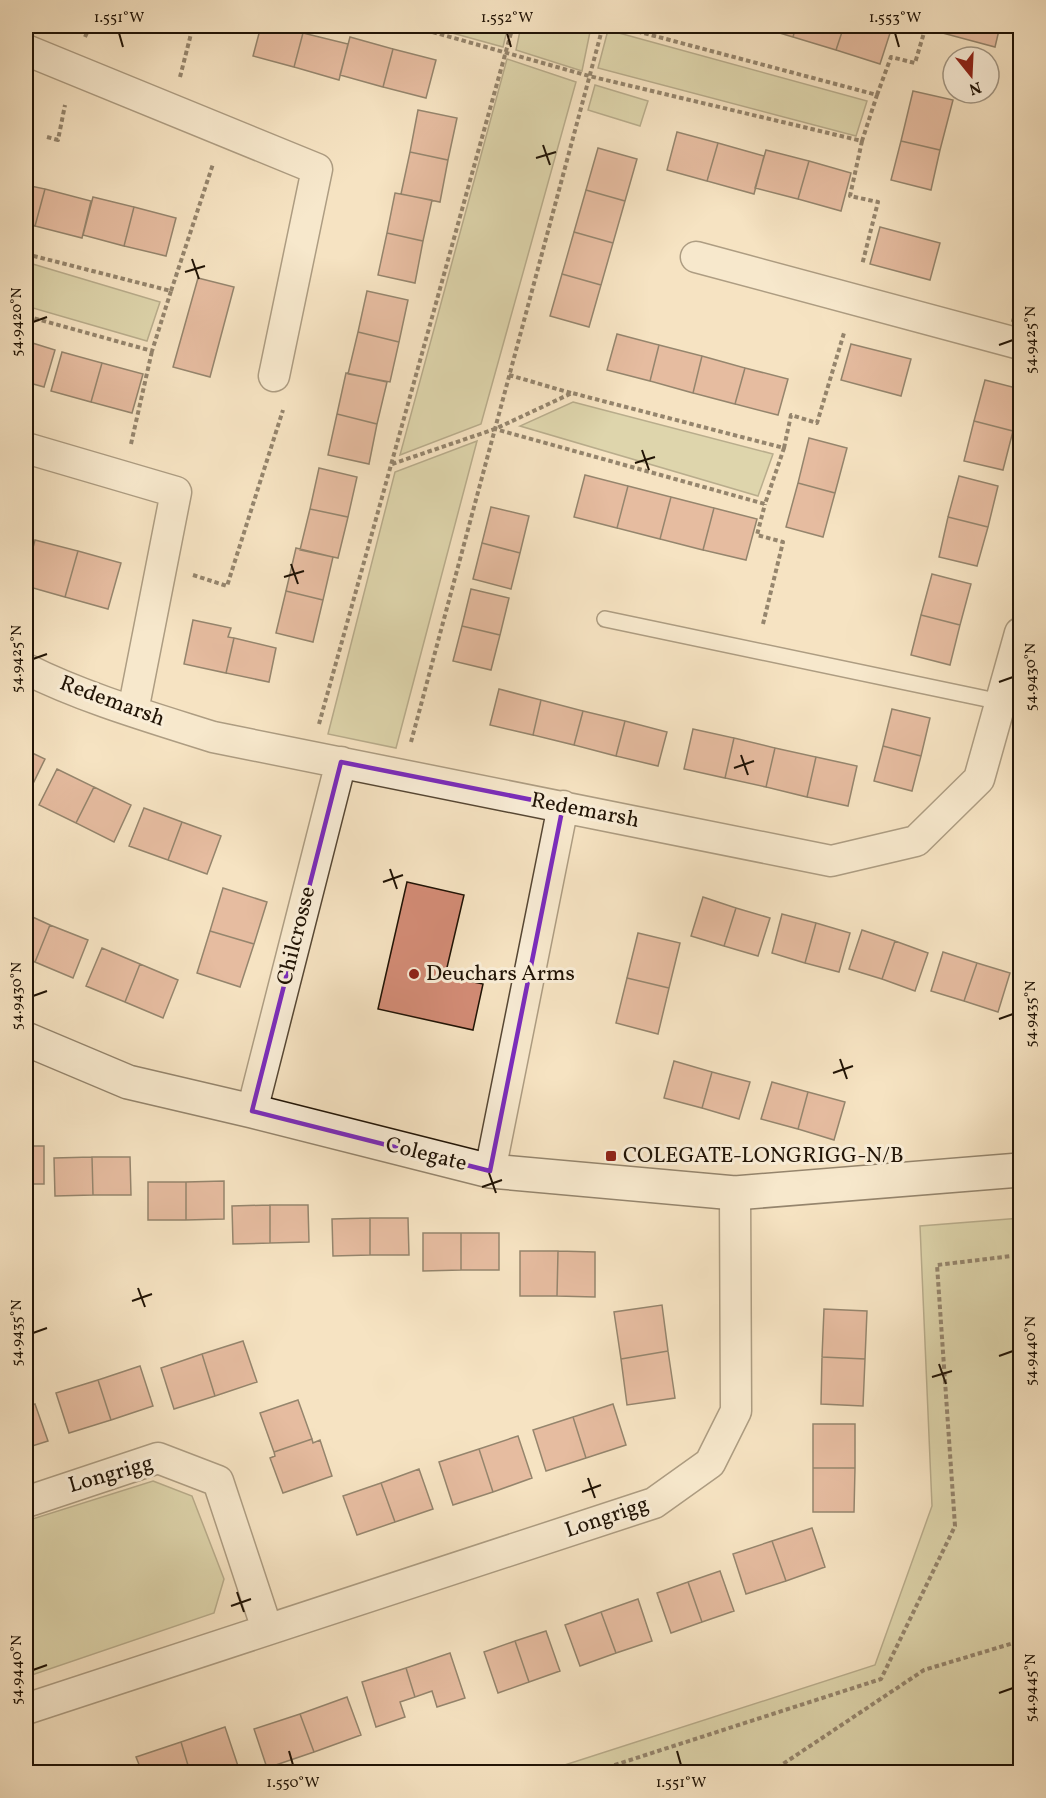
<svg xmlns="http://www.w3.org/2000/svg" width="1046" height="1798" viewBox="0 0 1046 1798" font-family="Vollkorn,serif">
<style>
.green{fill:#c0c391;stroke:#706b4b;stroke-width:1.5}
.building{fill:#d38c76;stroke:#201305;stroke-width:1.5}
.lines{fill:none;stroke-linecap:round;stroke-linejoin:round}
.lane-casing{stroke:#564734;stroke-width:18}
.street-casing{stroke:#564734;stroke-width:33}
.secondary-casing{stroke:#201305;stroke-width:36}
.path{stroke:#201305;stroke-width:4;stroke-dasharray:4.5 3;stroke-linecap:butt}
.lane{stroke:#f9edd7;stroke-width:15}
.street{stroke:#f9edd7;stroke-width:30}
.secondary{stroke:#f9edd7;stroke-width:33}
.marked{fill:none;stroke:#7b2cbf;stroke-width:4.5;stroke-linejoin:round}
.ticks{fill:none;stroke:#201305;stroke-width:2}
.poi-dot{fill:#8f2418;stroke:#f9edd7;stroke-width:2}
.labels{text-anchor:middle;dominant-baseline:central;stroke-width:6;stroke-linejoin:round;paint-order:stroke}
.street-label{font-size:22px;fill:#201305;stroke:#f9edd7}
.poi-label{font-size:22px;fill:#201305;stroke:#f9edd7;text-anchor:start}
.neatline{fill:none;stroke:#201305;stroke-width:2}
.ticks-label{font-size:15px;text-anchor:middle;fill:#201305}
</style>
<rect width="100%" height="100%" fill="#f6e3c2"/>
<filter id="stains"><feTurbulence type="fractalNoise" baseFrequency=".00333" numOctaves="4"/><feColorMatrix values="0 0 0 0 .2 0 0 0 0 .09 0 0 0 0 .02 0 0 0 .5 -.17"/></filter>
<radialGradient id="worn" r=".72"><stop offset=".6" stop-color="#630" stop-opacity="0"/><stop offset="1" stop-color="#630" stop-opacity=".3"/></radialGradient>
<!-- green -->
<path class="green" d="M427,26H508L503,47Z
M521,26H585L591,27L582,71L516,50Z
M608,30L867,101L856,136L598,68Z
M507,59L576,82L481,424L400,455Z
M595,85L648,101L640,126L588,110Z
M26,262L160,302L147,341L26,306Z
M573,402L773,454L758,496L520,426Z
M477,441L396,748L328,734L395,472Z
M1020,1218V1772H543L875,1665L932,1506L920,1226Z
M153,1481L192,1496L224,1579L214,1613L26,1677V1521Z"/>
<!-- building -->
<path class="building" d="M261,26H278L303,33L294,67L253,56Z
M756,26H796L793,37Z
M796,26H844L836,50L793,37Z
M844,26L892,27L880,64L836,50Z
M936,26H1000L995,47L935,31Z
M303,33L348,44L339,80L294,67Z
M350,37L393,49L383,87L340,75Z
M393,49L436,60L426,98L383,87Z
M913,91L953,100L940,150L901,141Z
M418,110L457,118L448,160L410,152Z
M677,132L718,143L707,181L667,170Z
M901,141L940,150L931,190L891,180Z
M718,143L764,156L754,194L707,181Z
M598,148L637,159L625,201L586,190Z
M766,150L809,161L798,199L755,188Z
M410,152L448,160L440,202L401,194Z
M809,161L851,173L841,211L798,199Z
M26,185L45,189L35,226L26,224Z
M45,189L91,201L82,238L35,226Z
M586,190L625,201L613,243L574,232Z
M395,193L432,200L423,241L387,233Z
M93,197L134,207L124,246L83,235Z
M134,207L176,218L166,256L124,246Z
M880,227L940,243L930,280L870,264Z
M574,232L613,243L601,285L562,274Z
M387,233L423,241L415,283L378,275Z
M562,274L601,285L589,327L550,316Z
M198,278L234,287L210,377L173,367Z
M1020,288V323L1012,321Z
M367,291L408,300L399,342L358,332Z
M358,332L399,342L390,382L348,374Z
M617,334L659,345L650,381L607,370Z
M26,341L55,350L44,387L26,382Z
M851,344L911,359L901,396L841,380Z
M659,345L702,356L693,393L650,381Z
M62,352L102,363L91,402L51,391Z
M702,356L745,368L735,404L693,393Z
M102,363L143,374L132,413L91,402Z
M745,368L788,379L778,415L735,404Z
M346,373L387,382L377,424L337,414Z
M985,380L1020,389V403L1013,431L974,421Z
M337,414L377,424L369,464L328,455Z
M974,421L1013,431L1003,470L964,461Z
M809,438L847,448L835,493L798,483Z
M319,468L357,477L348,517L310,509Z
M585,475L628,486L617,528L574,517Z
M959,476L998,486L988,527L948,517Z
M798,483L835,493L823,537L786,527Z
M628,486L671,497L660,539L617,528Z
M671,497L714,508L703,550L660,539Z
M491,507L529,516L520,553L482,543Z
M714,508L757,519L746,560L703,550Z
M310,509L348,517L338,558L300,550Z
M948,517L988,527L977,566L939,557Z
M35,540L78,551L65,597L26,586V574Z
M482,543L520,553L511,589L473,579Z
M296,548L333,557L323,600L286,591Z
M78,551L121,563L108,609L65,597Z
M932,574L971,584L960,625L921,615Z
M471,589L509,598L500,635L462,626Z
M286,591L323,600L313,642L276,633Z
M921,615L960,625L950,665L911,655Z
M193,620L231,628L228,637L234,638L226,673L184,664Z
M462,626L500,635L491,670L453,661Z
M234,638L276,648L269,682L226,673Z
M499,689L541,700L533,735L490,725Z
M541,700L583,711L574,745L533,735Z
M892,709L930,718L921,756L883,746Z
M583,711L625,721L616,756L574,745Z
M625,721L667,732L658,766L616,756Z
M693,729L734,738L725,778L684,769Z
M734,738L775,748L766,787L725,778Z
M883,746L921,756L912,791L874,781Z
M775,748L816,757L807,797L766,787Z
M26,750L45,759L27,796H26Z
M816,757L857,766L848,806L807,797Z
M57,769L94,787L76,823L39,805Z
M94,787L131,805L114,842L76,823Z
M144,808L182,822L168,860L129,846Z
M182,822L221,836L207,874L168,860Z
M407,882L464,895L445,976L483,984L473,1030L378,1009Z
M223,888L267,902L254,944L210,931Z
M703,897L736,908L724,946L691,936Z
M736,908L770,918L758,956L724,946Z
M26,914L50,925L35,962L26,958Z
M782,914L816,923L805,963L772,953Z
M816,923L850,933L839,972L805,963Z
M50,925L88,940L73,978L35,962Z
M862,930L895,941L882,979L849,969Z
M210,931L254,944L240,987L197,973Z
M638,933L680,943L669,988L627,978Z
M895,941L928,953L915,991L882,979Z
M102,948L140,964L125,1002L86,986Z
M943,952L977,963L964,1001L931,991Z
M977,963L1010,973L998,1012L964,1001Z
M140,964L178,980L163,1018L125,1002Z
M627,978L669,988L658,1034L616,1023Z
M674,1061L712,1072L702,1108L664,1098Z
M712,1072L750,1082L739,1119L702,1108Z
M772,1082L808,1092L798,1129L761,1119Z
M808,1092L845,1102L834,1140L798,1129Z
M26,1146H44V1184H26Z
M92,1157L93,1195L55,1196L54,1158Z
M92,1157H130L131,1195H93Z
M224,1181V1219L186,1220V1182Z
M148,1182H186V1220H148Z
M270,1205V1243L233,1244L232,1206Z
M270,1205H308L309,1242L270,1243Z
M370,1218V1255L333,1256L332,1219Z
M370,1218H408L409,1255H370Z
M423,1233H461V1270L423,1271Z
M461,1233H499V1270H461Z
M520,1251H558L557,1296H520Z
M558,1251L595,1252V1297L557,1296Z
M662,1305L668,1351L621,1359L614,1312Z
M824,1309L867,1311L865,1359L822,1357Z
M243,1341L257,1382L215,1396L202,1354Z
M668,1351L675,1398L627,1405L621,1359Z
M202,1354L215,1396L174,1409L161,1368Z
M822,1357L865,1359L863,1406L821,1404Z
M140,1366L153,1406L111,1420L98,1380Z
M98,1380L111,1420L69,1433L56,1393Z
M298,1400L312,1439L274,1452L260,1413Z
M35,1404L48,1441L26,1448V1407Z
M613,1404L626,1445L586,1458L573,1417Z
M573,1417L586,1458L546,1471L533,1430Z
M813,1424H855V1468H813Z
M518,1436L532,1478L493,1492L479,1449Z
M312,1439L313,1443L320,1440L332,1476L283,1493L270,1458L275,1456L274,1452Z
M479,1449L493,1492L453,1505L439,1462Z
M813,1468H855L854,1512H813Z
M419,1469L433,1509L395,1522L381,1483Z
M381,1483L395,1522L357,1535L343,1496Z
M812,1528L825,1567L786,1581L772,1541Z
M772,1541L786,1581L746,1594L733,1554Z
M720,1571L734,1611L702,1622L688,1582Z
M688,1582L702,1622L671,1633L657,1593Z
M638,1599L652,1641L616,1653L601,1612Z
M601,1612L616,1653L580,1666L565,1625Z
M546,1631L560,1671L529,1682L515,1641Z
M515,1641L529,1682L498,1693L484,1652Z
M450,1653L465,1698L437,1707L432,1691L415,1697L406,1668Z
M406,1668L415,1697L400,1702L405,1717L376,1727L362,1682Z
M347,1697L361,1735L314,1752L300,1714Z
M300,1714L314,1752L267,1768L254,1729Z
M225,1727L240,1772H209L207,1765L190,1772L181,1742Z
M181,1742L190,1772H142L136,1757Z"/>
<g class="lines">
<!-- lane casing -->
<g class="lane-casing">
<path id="lane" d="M605,619L1001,702"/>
</g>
<!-- street casing -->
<g class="street-casing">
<path id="street" d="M26,50L317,169L274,376
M696,257L1020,344
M26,448L176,492L133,711
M26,669C84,698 150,717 213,737L831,861L916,841L979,779L1020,633
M252,1111L341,762
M490,1171L563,806
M26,1502L158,1458L218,1481L267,1629
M26,1709L654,1503L710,1463L736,1411L735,1193"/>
</g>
<!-- secondary casing -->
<g class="secondary-casing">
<path id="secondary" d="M26,1039L128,1082L252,1111L490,1171L735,1193L1020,1170"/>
</g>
<!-- path -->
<path class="path" d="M411,26L589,76L862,141L877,95L617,26
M85,37L90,26
M180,77L193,26
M877,95L891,57L915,63L926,26
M47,137L58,140L65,105
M862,141L850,196L878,202L862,265
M26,254L171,291L152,351L26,316
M171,291L213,164
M509,375L571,393
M131,444L152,351
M784,448L791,415L817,423L844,333
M392,464L495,429L572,393L784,448L765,504L495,429
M193,575L227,586L283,410
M763,624L783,542L757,535L765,504
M319,724L513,26
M411,742L603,26
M593,1772L881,1679L955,1526L937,1265L1020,1255
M771,1772L924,1670L1020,1641"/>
<!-- lane -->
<use href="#lane" class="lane"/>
<!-- street -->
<use href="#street" class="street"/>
<!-- secondary -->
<use href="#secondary" class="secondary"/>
</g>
<!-- marked area -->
<path d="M0 0H1046V1798H0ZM341,762L563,806L490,1171L252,1111Z" fill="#f6e3c2" fill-opacity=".55" fill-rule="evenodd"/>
<path class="marked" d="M341,762L563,806L490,1171L252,1111Z"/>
<!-- ticks -->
<path class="ticks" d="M119,33L123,47M507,33L511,47M895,33L899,47M543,145L550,165M536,158L556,152M192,259L199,279M185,272L205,266M33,322L47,317M999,345L1013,340M642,450L649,470M635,463L655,457M291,564L298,584M284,577L304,571M33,659L47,654M999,682L1013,677M741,755L748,775M734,768L754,761M390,869L397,889M383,882L403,875M33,996L47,991M999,1019L1013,1014M840,1059L847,1079M833,1073L853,1066M489,1173L496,1193M482,1187L502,1180M138,1288L145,1307M132,1301L152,1294M33,1333L47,1328M999,1356L1013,1351M939,1364L946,1384M932,1377L952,1371M588,1478L595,1498M582,1492L601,1485M237,1592L244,1612M231,1606L251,1599M33,1670L47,1665M999,1693L1013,1688M289,1751L293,1765M677,1751L681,1765"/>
<!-- markers -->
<g class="poi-dot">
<circle cx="414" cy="974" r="6"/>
<rect x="605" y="1150" width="12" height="12" rx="3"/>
</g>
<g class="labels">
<!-- street labels -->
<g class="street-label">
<text transform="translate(112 702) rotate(20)">Redemarsh</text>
<text transform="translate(585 811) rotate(11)">Redemarsh</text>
<text transform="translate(297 936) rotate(-76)">Chilcrosse</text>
<text transform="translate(426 1155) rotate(14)">Colegate</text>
<text transform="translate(111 1475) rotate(-16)">Longrigg</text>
<text transform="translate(607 1518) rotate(-19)">Longrigg</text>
</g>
<!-- poi labels -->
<g class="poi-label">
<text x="426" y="974">Deuchars Arms</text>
<text x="623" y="1156">COLEGATE-LONGRIGG-N/B</text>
</g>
</g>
<!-- margin -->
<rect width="1046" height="1798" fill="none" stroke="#f6e3c2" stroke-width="66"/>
<!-- north arrow -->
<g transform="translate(971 75) rotate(162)"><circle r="28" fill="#f9edd7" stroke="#a29683" stroke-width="1.5"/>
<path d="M0-4.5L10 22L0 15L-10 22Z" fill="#8f2418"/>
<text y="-9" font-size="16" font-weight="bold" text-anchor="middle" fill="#201305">N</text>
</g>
<rect x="33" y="33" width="980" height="1732" class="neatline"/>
<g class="ticks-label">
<text x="119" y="22">1.551°W</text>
<text x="507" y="22">1.552°W</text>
<text x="895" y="22">1.553°W</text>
<text transform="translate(16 322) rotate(-90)" y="5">54.9420°N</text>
<text transform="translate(1030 340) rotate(-90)" y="5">54.9425°N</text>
<text transform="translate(16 659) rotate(-90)" y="5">54.9425°N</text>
<text transform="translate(1030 677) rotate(-90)" y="5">54.9430°N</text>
<text transform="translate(16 996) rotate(-90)" y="5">54.9430°N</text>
<text transform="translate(1030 1014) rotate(-90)" y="5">54.9435°N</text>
<text transform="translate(16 1333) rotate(-90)" y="5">54.9435°N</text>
<text transform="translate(1030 1351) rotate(-90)" y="5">54.9440°N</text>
<text transform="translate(16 1670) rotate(-90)" y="5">54.9440°N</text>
<text transform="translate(1030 1688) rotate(-90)" y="5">54.9445°N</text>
<text x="293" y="1787">1.550°W</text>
<text x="681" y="1787">1.551°W</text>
</g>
<rect width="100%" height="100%" filter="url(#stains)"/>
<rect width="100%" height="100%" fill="url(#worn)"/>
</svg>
